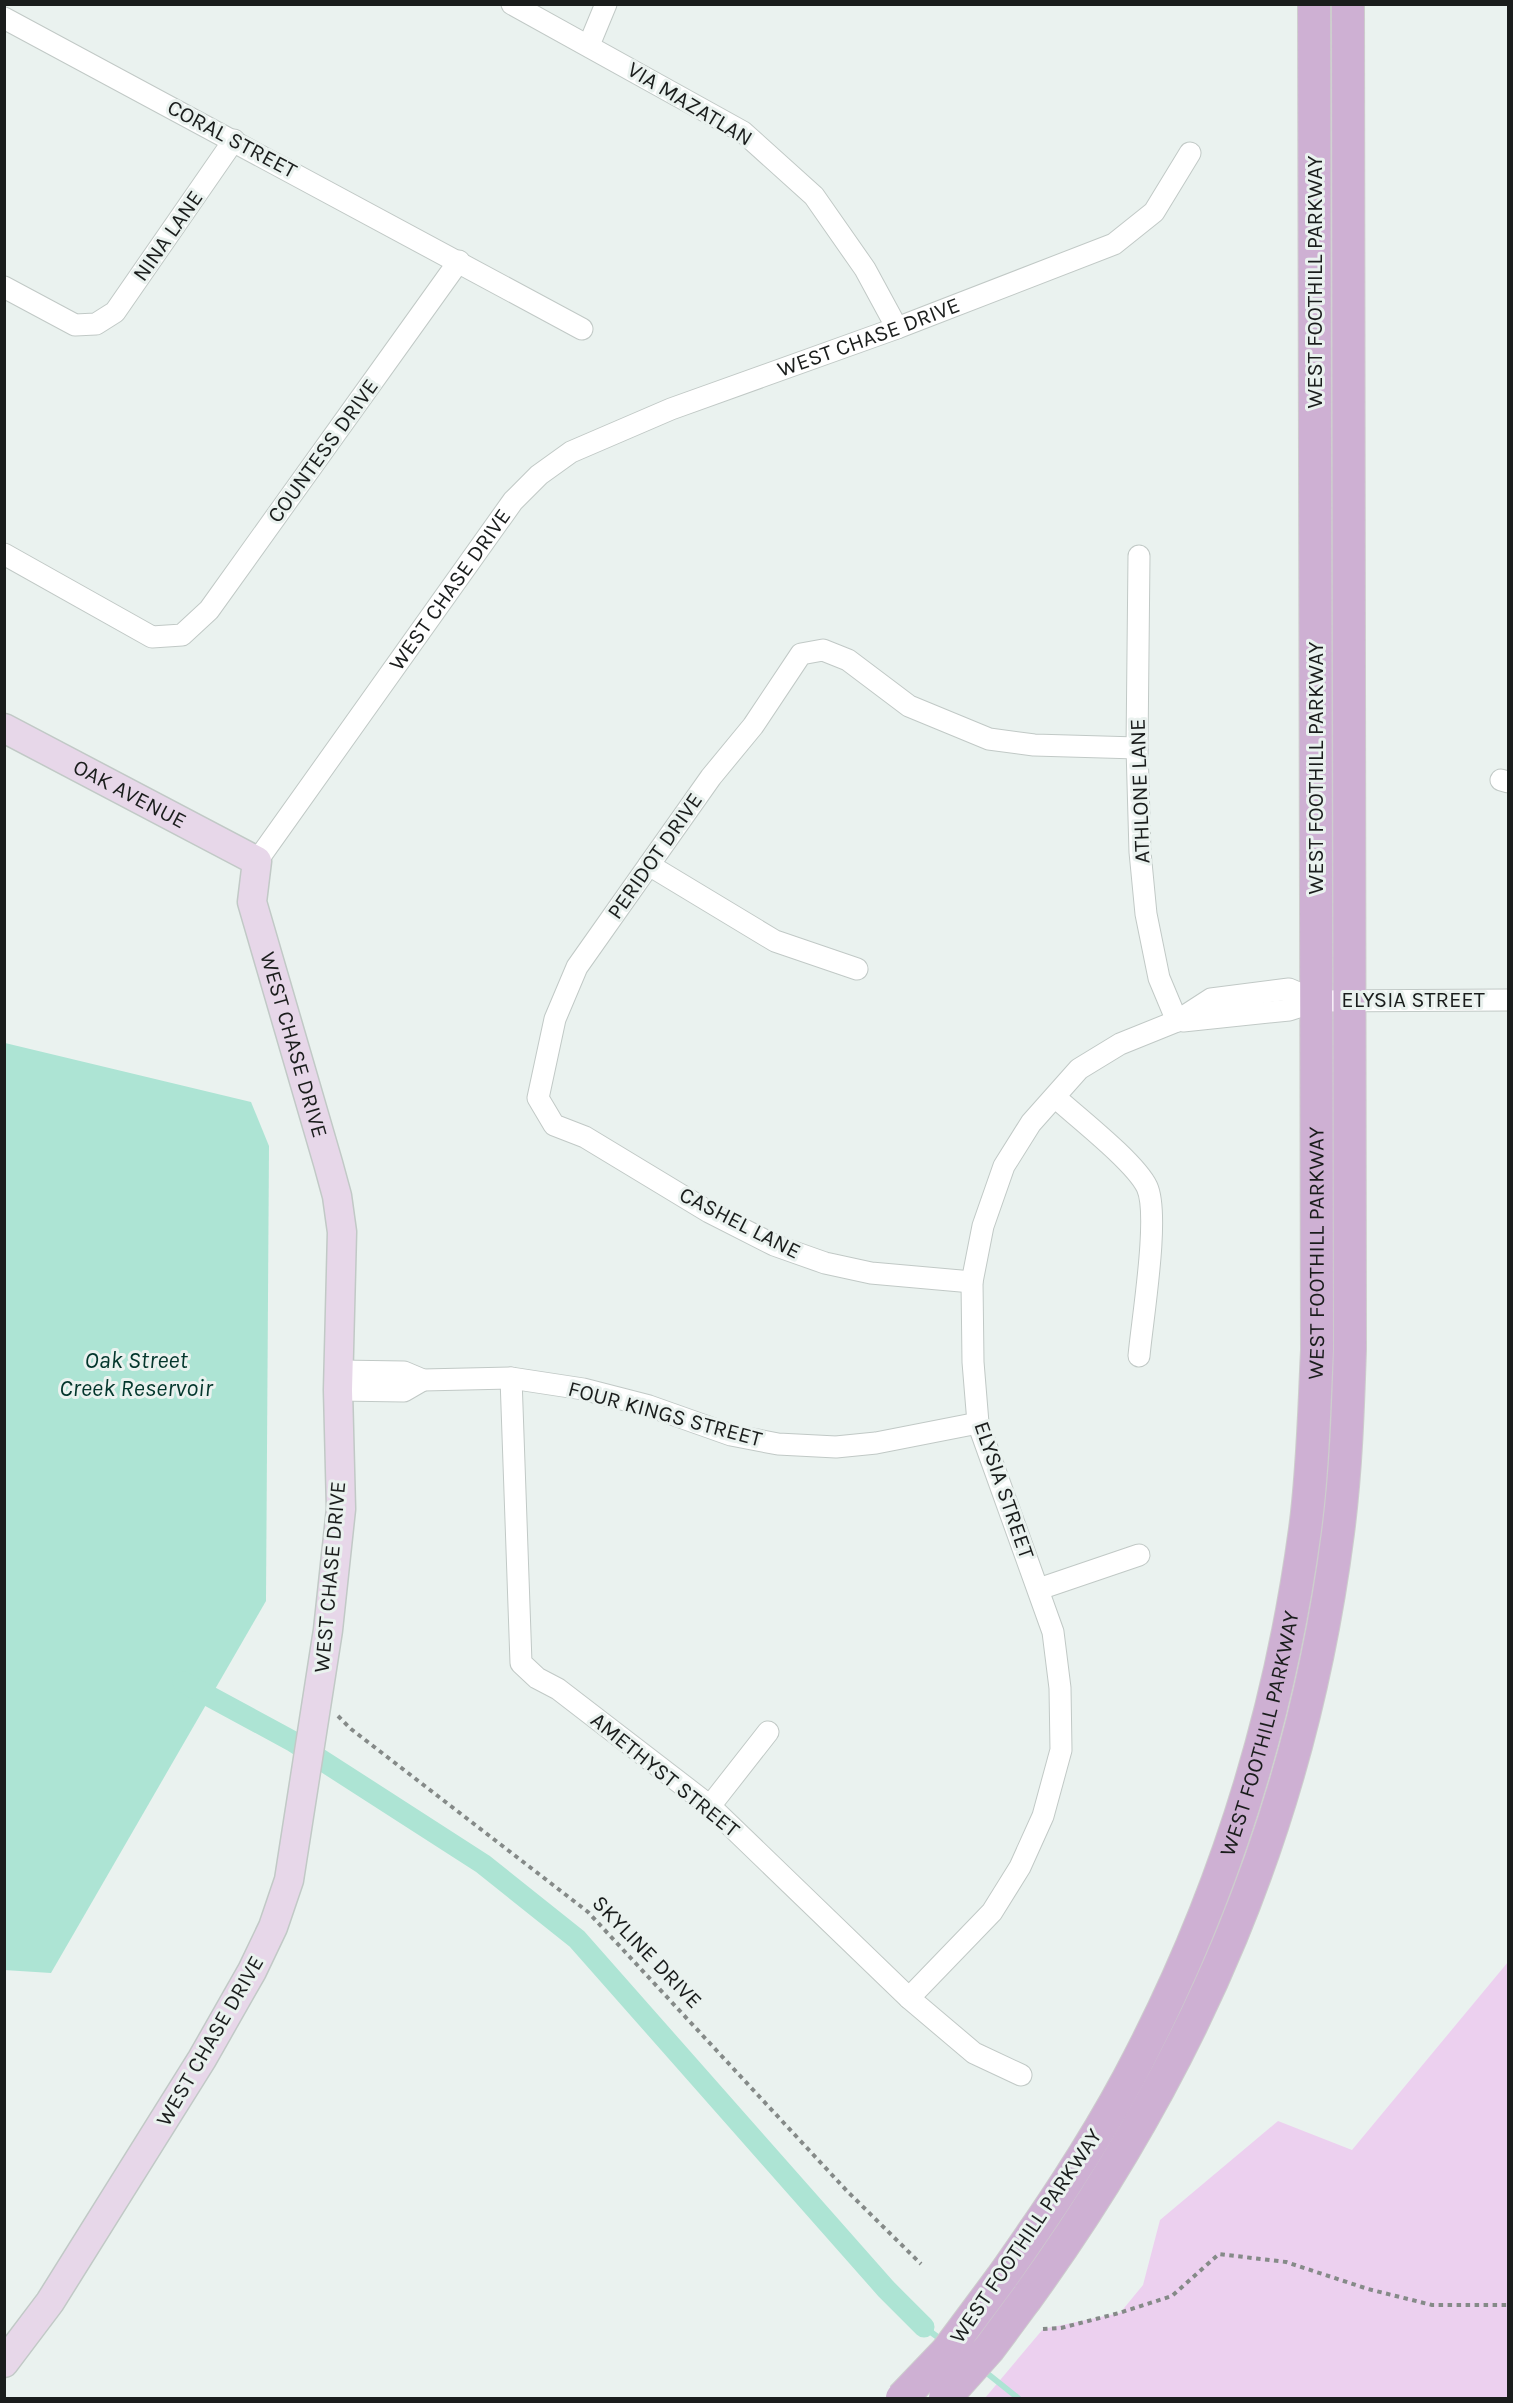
<svg xmlns="http://www.w3.org/2000/svg" width="1513" height="2403" viewBox="0 0 1513 2403" font-family="Karla,sans-serif">
<style>
.green{fill:#ecd0ef}
.water{fill:#ade4d4}
.lines{fill:none;stroke-linecap:round;stroke-linejoin:round}
.stream{stroke:#ade4d4;stroke-width:6}
.canal{stroke:#ade4d4;stroke-width:21}
.street-casing{stroke:#c1c9c6;stroke-width:23}
.secondary-casing{stroke:#c1c9c6;stroke-width:31}
.primary-casing{stroke:#cdcdcd;stroke-width:34}
.path{stroke:#858a88;stroke-width:4;stroke-dasharray:4.5 4.5;stroke-linecap:butt}
.street{stroke:#fff;stroke-width:21}
.secondary{stroke:#e7d7e9;stroke-width:28}
.primary{stroke:#ceb0d3;stroke-width:32}
.primary-bridge-casing{stroke:#cdcdcd;stroke-width:34;stroke-linecap:butt}
.primary-bridge{stroke:#ceb0d3;stroke-width:32}
.labels{text-anchor:middle;dominant-baseline:central;stroke-width:6;stroke-linejoin:round;paint-order:stroke}
.street-label{font-size:22px;fill:#1a1d1c;stroke:#eaf2ef}
.water-label{font-size:24px;font-style:italic;fill:#03362c;stroke:#eaf2ef}
</style>
<rect width="100%" height="100%" fill="#eaf2ef"/>
<!-- green -->
<path class="green" d="M1508,1962V2398H985L1043,2329L1120,2313L1143,2285L1160,2220L1278,2121L1352,2150Z"/>
<!-- water -->
<path class="water" d="M5,1043L251,1102L269,1146L266,1601L51,1973L4,1970Z"/>
<g class="lines">
<!-- stream -->
<path class="stream" d="M924,2327L943,2341
M983,2370L1018,2398"/>
<!-- canal -->
<path class="canal" d="M183,1682L292,1741L483,1864L577,1939L886,2289L924,2327"/>
<!-- street casing -->
<g class="street-casing">
<g id="street">
<path d="M512,4L743,132L814,196L865,269L897,328"/>
<path d="M4,18L582,329"/>
<path d="M589,45L606,4"/>
<path d="M4,287L75,325L96,324L115,312L234,140"/>
<path d="M4,554L152,637L182,635L209,610L459,261"/>
<path d="M1139,556L1137,748L1140,852L1146,914L1159,978L1177,1021"/>
<path d="M1501,780L1508,782"/>
<path id="s1" d="M257,861L513,501L539,475L571,452L671,409L897,328L1114,244L1154,212L1190,153"/>
<path d="M649,865L775,941L857,969"/>
<path d="M1183,1021L1289,1010L1317,1001L1508,1000"/>
<path d="M1055,1097C1077,1117 1135,1162 1147,1187C1160,1215 1142,1321 1139,1356"/>
<path d="M972,1282L871,1273L825,1263L774,1245L709,1212L585,1137L554,1125L538,1098L555,1019L577,967L711,777L753,726L801,654L823,650L848,660L909,706L989,739L1034,745L1137,748"/>
<path d="M339,1371L404,1372L423,1380L511,1378L583,1389L649,1406L731,1435L778,1444L836,1447L876,1443L978,1423"/>
<path d="M511,1378L521,1663L537,1678L558,1689L710,1806L909,1998L974,2053L1021,2075"/>
<path d="M338,1390L404,1391L423,1380"/>
<path d="M1039,1589L1139,1555"/>
<path d="M710,1806L768,1732"/>
<path d="M909,1998L992,1912L1020,1867L1043,1816L1061,1750L1060,1688L1053,1632L978,1423L973,1362L972,1282L983,1226L1004,1166L1031,1123L1079,1069L1120,1044L1177,1021L1211,999L1289,989L1317,1001"/>
</g>
</g>
<!-- secondary casing -->
<g class="secondary-casing">
<g id="secondary">
<path id="s2" d="M4,728L257,861L252,902L328,1163L337,1196L342,1232L338,1390L341,1509L328,1630L289,1880L273,1927L252,1971L202,2059L50,2302L4,2363"/>
</g>
</g>
<!-- primary casing -->
<g class="primary-casing">
<g id="primary">
<path id="s3" d="M1002,2277C1047,2213 1091,2148 1128,2079C1220,1907 1279,1722 1305,1529C1313,1470 1314,1409 1317,1350L1314,4"/>
<path d="M1026,2299C1195,2066 1301,1820 1338,1533C1346,1472 1348,1411 1350,1349L1348,4"/>
</g>
</g>
<!-- path -->
<path class="path" d="M338,1716L351,1729L588,1912L847,2191L921,2264
M1043,2329L1061,2328L1119,2313L1172,2296L1219,2254L1286,2262L1368,2289L1432,2305H1508"/>
<!-- street -->
<use href="#street" class="street"/>
<!-- secondary -->
<use href="#secondary" class="secondary"/>
<!-- primary -->
<use href="#primary" class="primary"/>
<!-- primary-bridge casing -->
<g class="primary-bridge-casing">
<path id="primary-bridge" d="M902,2398L947,2351L1002,2277
M945,2398L989,2349L1026,2299"/>
</g>
<!-- primary-bridge -->
<use href="#primary-bridge" class="primary-bridge"/>
</g>
<g class="labels">
<!-- street labels -->
<g class="street-label">
<text transform="translate(690 104) rotate(31)">VIA MAZATLAN</text>
<text transform="translate(232 139) rotate(28)">CORAL STREET</text>
<text transform="translate(168 236) rotate(-55)">NINA LANE</text>
<text transform="translate(1315 282) rotate(-90)">WEST FOOTHILL PARKWAY</text>
<text stroke="none"><textPath href="#s1" startOffset="837">WEST CHASE DRIVE</textPath></text>
<text transform="translate(323 451) rotate(-54)">COUNTESS DRIVE</text>
<text stroke="none"><textPath href="#s1" startOffset="333">WEST CHASE DRIVE</textPath></text>
<text transform="translate(1316 768) rotate(-90)">WEST FOOTHILL PARKWAY</text>
<text transform="translate(1140 791) rotate(-92)">ATHLONE LANE</text>
<text stroke="none"><textPath href="#s2" startOffset="142">OAK AVENUE</textPath></text>
<text transform="translate(655 856) rotate(-55)">PERIDOT DRIVE</text>
<text x="1413" y="1000">ELYSIA STREET</text>
<text stroke="none"><textPath href="#s2" startOffset="476">WEST CHASE DRIVE</textPath></text>
<text transform="translate(740 1223) rotate(27)">CASHEL LANE</text>
<text stroke="none"><textPath href="#s3" startOffset="1092">WEST FOOTHILL PARKWAY</textPath></text>
<text transform="translate(665 1414) rotate(15)">FOUR KINGS STREET</text>
<text transform="translate(1004 1490) rotate(71)">ELYSIA STREET</text>
<text transform="translate(330 1577) rotate(-85)">WEST CHASE DRIVE</text>
<text stroke="none"><textPath href="#s3" startOffset="606">WEST FOOTHILL PARKWAY</textPath></text>
<text transform="translate(665 1775) rotate(39)">AMETHYST STREET</text>
<text transform="translate(647 1952) rotate(46)">SKYLINE DRIVE</text>
<text transform="translate(210 2041) rotate(-60)">WEST CHASE DRIVE</text>
<text transform="translate(1026 2236) rotate(-56)">WEST FOOTHILL PARKWAY</text>
</g>
<!-- water labels -->
<g class="water-label">
<text x="136" y="1360">Oak Street<tspan x="136" dy="28">Creek Reservoir</tspan></text>
</g>
</g>
<!-- border -->
<rect width="1513" height="2403" fill="none" stroke="#1a1d1c" stroke-width="12"/>
</svg>
